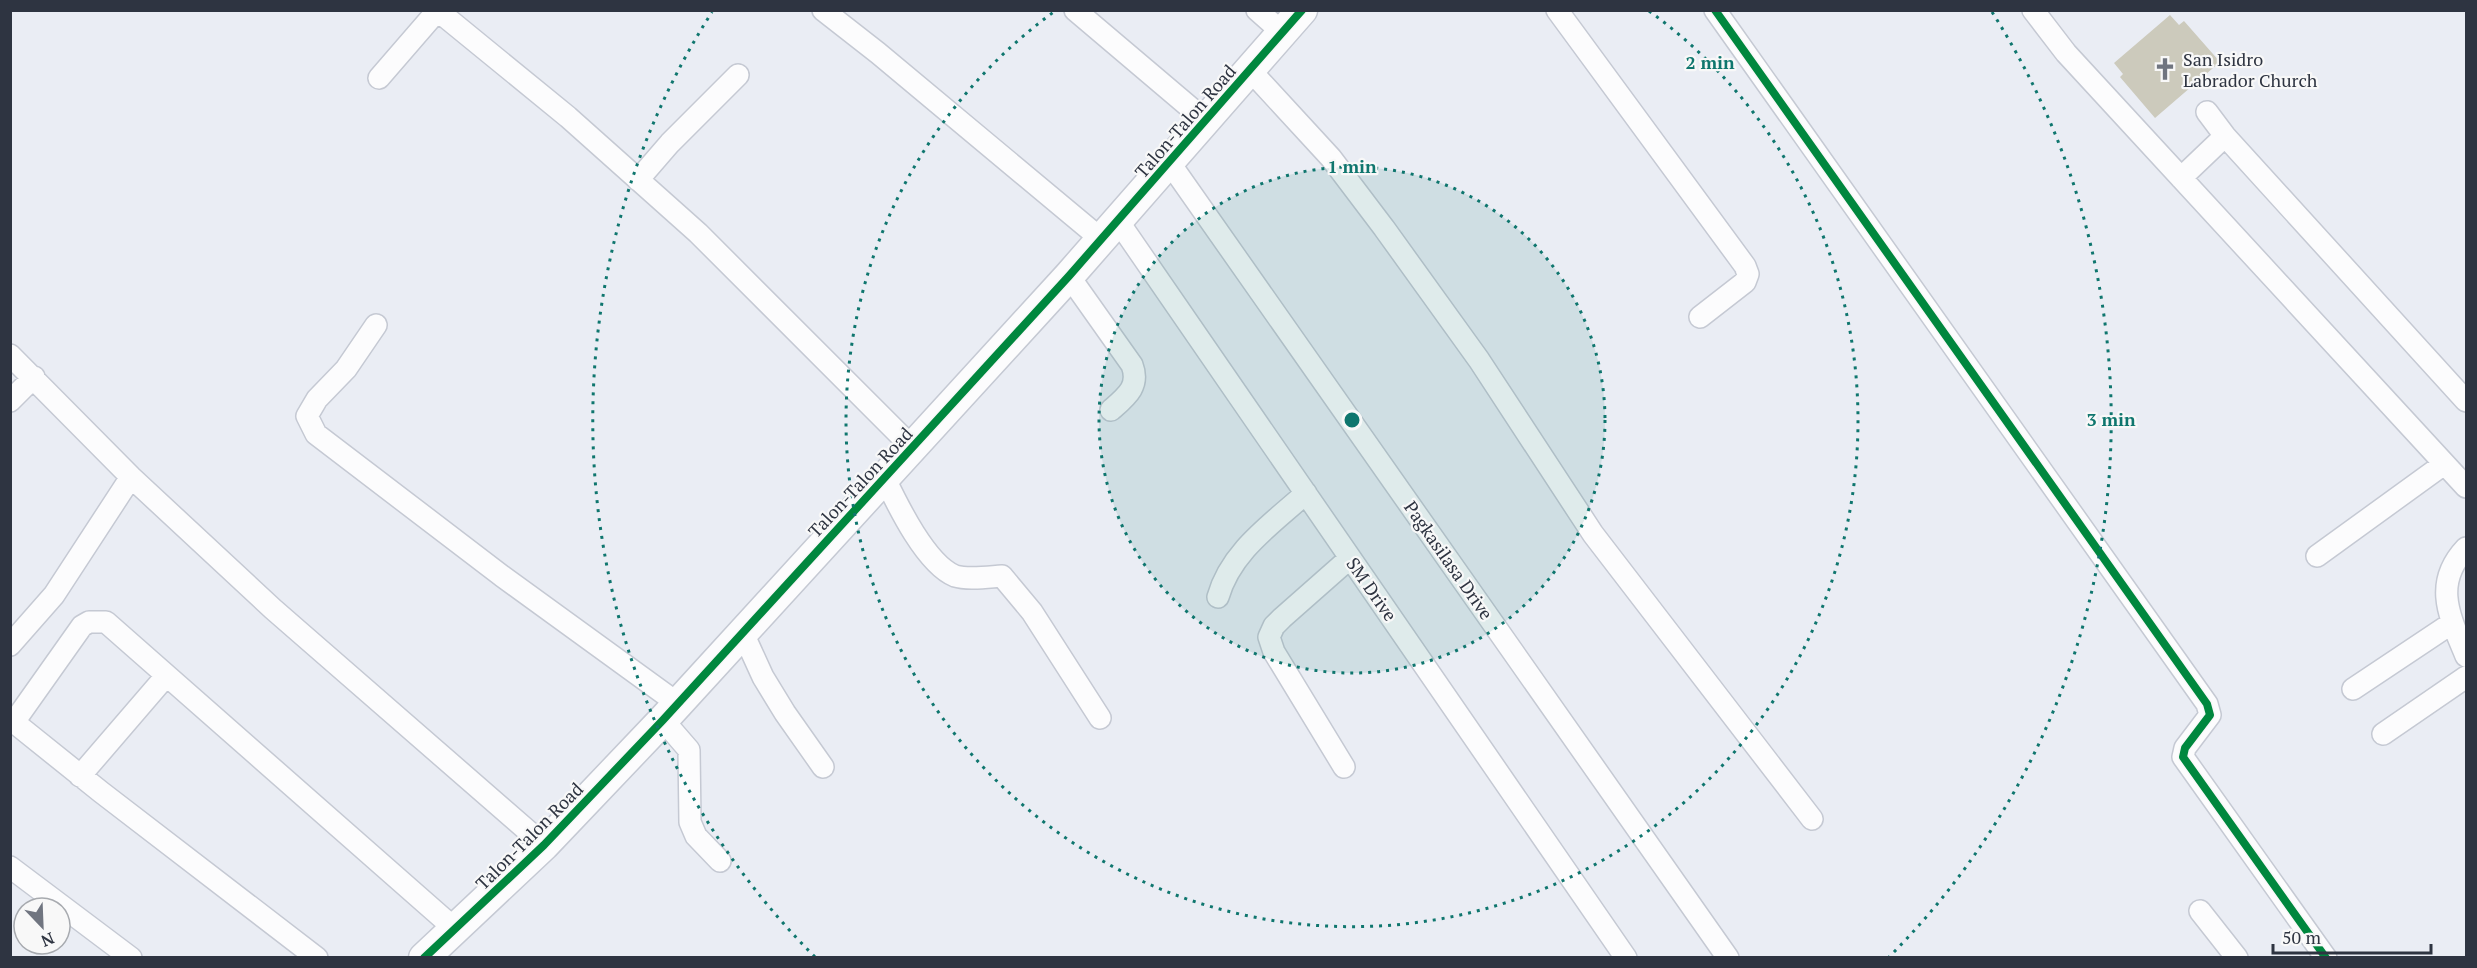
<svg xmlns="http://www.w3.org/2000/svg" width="2477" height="968" viewBox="0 0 2477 968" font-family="'PT Serif',serif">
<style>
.building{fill:#cccabc}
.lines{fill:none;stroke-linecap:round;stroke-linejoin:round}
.street-casing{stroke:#c5c9d3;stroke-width:24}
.secondary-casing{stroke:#c5c9d3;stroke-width:33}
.street{stroke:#fcfcfd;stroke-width:21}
.secondary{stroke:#fcfcfd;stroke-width:30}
.cycleway-casing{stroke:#f8f8f8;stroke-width:11}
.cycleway{stroke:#00873e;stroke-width:8}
.ring{fill:none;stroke:#0f766e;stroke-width:3;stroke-dasharray:3 6}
.labels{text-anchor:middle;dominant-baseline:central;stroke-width:4.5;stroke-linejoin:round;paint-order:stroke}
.poi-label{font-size:18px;fill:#2e3441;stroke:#f8f8f8;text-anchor:start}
.street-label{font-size:18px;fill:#2e3441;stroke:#f8f8f8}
.centre{fill:#0f766e;stroke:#f8f8f8;stroke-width:3}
.ring-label{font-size:18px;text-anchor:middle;font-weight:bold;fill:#0f766e;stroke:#f8f8f8;stroke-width:4.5;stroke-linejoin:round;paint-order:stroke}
</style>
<rect width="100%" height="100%" fill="#eaedf4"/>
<!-- building -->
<path class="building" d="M2170,15L2179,25L2184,21L2220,62L2155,118L2120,77L2123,74L2114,63Z"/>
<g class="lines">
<!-- street casing -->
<g class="street-casing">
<path id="street" d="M437,10L568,117L698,233L913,448
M823,10L878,53L1101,239
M1075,10L1206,121
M1257,10L1283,33
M1557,10L1745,266L1748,274L1745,282L1700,317
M1715,10L2207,704L2210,715L2185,748L2183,757L2326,958
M2033,10L2066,53L2466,487
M1250,70L1331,158L1384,228L1479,360L1593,534L1812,819
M379,78L437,11
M2207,112L2225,136L2466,401
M1169,162L1728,958
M2181,178L2225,136
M638,180L670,143L738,75
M1118,221L1626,958
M1069,276L1132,365C1140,386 1127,396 1111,410
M376,325L346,369L317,399L307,416L316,434L502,576L677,703
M10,355L131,477L273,609L544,845
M10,401L34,377
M885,479C898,506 926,564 955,576C968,580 988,577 1002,576L1032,612L1100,718
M2466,548C2432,584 2450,617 2466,656
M2317,556L2444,464
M1218,597C1231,551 1272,524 1306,493
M742,631L763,677L785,713L823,767
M10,645L54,595L131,477
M2353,689L2452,623
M10,719L101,792L317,958
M663,720L689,750L690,822L696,836L720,861
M14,722L82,626L89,622H106L455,929
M2383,734L2466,677
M1344,767L1274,652L1269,637L1274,626L1282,618L1350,558
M80,776L166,676
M10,867L131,958
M2200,911L2237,958"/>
</g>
<!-- secondary casing -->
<g class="secondary-casing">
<path id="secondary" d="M424,958L544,845L663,720L1069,276L1302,10"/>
</g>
<!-- street -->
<use href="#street" class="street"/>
<!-- secondary -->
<use href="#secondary" class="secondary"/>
<!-- cycleway casing -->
<g class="cycleway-casing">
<path id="cycleway" d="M1715,10L2207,704L2210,715L2185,748L2183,757L2326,958
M424,958L544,845L663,720L1069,276L1302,10"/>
</g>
<!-- cycleway -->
<use href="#cycleway" class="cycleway"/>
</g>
<!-- distance rings -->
<circle cx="1352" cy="420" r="253" fill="#0f766e" fill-opacity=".12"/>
<g class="ring">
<circle cx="1352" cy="420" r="253"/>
<path d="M1649 11A506 506 0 1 1 1055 11"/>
<path d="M815 957A759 759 0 0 1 712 12M1992 12A759 759 0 0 1 1889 957"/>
</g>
<!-- icons -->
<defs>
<g id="church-bare" transform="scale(1.8)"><path d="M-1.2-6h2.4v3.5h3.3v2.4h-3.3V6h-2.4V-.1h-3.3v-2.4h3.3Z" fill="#707580" stroke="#f8f8f8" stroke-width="2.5" paint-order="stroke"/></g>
</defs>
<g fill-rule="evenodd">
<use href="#church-bare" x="2165" y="69"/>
</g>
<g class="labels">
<!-- poi labels -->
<g class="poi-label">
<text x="2183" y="59">San Isidro<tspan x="2183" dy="21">Labrador Church</tspan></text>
</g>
<!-- street labels -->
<g class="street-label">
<text transform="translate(1185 121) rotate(-49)">Talon-Talon Road</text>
<text transform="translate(860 482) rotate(-47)">Talon-Talon Road</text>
<text transform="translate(1449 560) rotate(55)">Pagkasilasa Drive</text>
<text transform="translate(1372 589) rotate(55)">SM Drive</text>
<text transform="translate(529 836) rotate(-45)">Talon-Talon Road</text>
</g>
</g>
<circle cx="1352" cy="420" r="9" class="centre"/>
<g class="ring-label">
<text x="1710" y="69">2 min</text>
<text x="1352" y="173">1 min</text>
<text x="2111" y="426">3 min</text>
</g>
<!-- border -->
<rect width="2477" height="968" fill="none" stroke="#2e3441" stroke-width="24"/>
<!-- north arrow -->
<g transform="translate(42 926) rotate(157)"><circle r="28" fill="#f8f8f8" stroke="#a7aaaf" stroke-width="1.5"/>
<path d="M0-4.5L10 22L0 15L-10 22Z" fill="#707580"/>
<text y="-9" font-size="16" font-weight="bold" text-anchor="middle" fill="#2e3441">N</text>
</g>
<!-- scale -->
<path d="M2273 944v9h158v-9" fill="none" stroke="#2e3441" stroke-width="3"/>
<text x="2282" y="944" font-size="18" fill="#2e3441" stroke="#f8f8f8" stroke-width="4.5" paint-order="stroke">50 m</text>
</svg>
